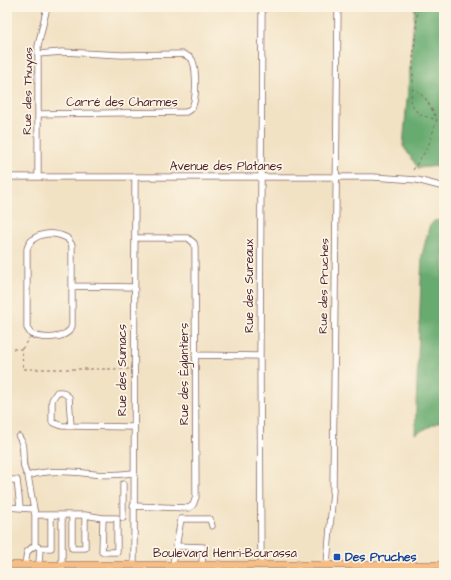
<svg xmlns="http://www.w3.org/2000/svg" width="451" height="580" viewBox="0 0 451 580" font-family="'Architects Daughter',sans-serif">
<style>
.forest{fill:#68ab6f;stroke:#59654d}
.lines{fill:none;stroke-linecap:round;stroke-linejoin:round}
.minor-casing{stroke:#856361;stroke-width:7}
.major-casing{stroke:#856361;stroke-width:8}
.path{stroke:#856361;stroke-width:1;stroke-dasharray:3 3;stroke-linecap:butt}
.minor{stroke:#fff;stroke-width:5.5}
.major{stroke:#f5be86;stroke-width:7}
.transit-dot{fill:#1a4fb4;stroke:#fcf5e5;stroke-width:1.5}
.labels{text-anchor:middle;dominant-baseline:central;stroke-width:3.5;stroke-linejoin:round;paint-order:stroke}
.street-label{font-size:12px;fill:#4a1f2b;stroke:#fcf5e5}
.transit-label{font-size:12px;font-weight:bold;fill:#164399;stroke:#fcf5e5;text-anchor:start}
</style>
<rect width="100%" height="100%" fill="#fcf5e5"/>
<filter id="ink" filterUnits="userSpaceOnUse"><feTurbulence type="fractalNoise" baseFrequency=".025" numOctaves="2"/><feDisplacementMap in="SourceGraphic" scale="8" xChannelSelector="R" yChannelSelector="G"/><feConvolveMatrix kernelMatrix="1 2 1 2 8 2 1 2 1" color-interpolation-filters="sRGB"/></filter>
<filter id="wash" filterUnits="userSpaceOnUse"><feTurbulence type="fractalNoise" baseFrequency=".012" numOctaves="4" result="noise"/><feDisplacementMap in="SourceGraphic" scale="16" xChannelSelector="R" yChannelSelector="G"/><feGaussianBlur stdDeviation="0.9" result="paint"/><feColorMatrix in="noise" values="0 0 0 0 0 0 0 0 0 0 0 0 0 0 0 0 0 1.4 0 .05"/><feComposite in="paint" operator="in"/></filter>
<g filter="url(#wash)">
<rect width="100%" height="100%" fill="#f2e2c4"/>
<!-- forest -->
<path class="forest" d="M415,7H444V144L440,166L418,168L403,146Z
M444,219V416L441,421L415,434L422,255L429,227L434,221Z"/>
</g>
<g filter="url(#ink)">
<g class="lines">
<!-- minor casing -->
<g class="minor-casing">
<path id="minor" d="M38,114L186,112C190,110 193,107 194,102C196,93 197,65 191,58L183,54L122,55L62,52L38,54
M7,177H373L417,180L444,187
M38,177V46L47,7
M72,286V326C67,340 42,339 31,334L27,328V249C32,232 53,231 67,238L72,245V286L134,287
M195,355L260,356
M71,426H62L52,422V400L57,392H62L69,397L71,426L133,427
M19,437C27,447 19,465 28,476
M7,480H17L20,507
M123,484V518
M133,506L189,508L193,505L196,497L195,247L194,243L188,238H135
M7,507L34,509
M35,515L28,476C48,469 72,472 93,474C106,476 120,474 133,473
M72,515H85
M176,546L203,547L202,564
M40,548L35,545V515H51
M39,564L40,548H51V515H62
M134,564L135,177
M173,564L181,519H210L212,526
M261,564L260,356L262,7
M327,564L333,491L338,7
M25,565L27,552L35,545
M62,573V515H72V548H85V515L103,518L102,552H117V518H103
M219,573V564
M298,573V564"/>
</g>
<!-- major casing -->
<g class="major-casing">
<path id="major" d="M7,565H444"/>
</g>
<!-- path -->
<path class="path" d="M413,88L410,101L418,114L437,120
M413,170L428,147L437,119L426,99L413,87V60L418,7
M7,349H22L23,369H130
M22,349L29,338"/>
<!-- minor -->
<use href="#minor" class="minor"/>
<!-- major -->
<use href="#major" class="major"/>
</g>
</g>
<!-- markers -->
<rect class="transit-dot" x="333" y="553" width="8" height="8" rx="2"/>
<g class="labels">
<!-- street labels -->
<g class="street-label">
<text transform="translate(28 91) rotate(-89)">Rue des Thuyas</text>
<text x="122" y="102">Carré des Charmes</text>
<text x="226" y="166">Avenue des Platanes</text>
<text transform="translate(249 286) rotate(-90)">Rue des Sureaux</text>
<text transform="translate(324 286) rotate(-89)">Rue des Pruches</text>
<text transform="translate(122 370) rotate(-90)">Rue des Sumacs</text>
<text transform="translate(184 374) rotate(-90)">Rue des Églantiers</text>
<text x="225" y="553">Boulevard Henri-Bourassa</text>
</g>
<!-- transit labels -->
<g class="transit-label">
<text x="345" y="557">Des Pruches</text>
</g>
</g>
<!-- margin -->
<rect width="451" height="580" fill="none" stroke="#fcf5e5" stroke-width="24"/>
</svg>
